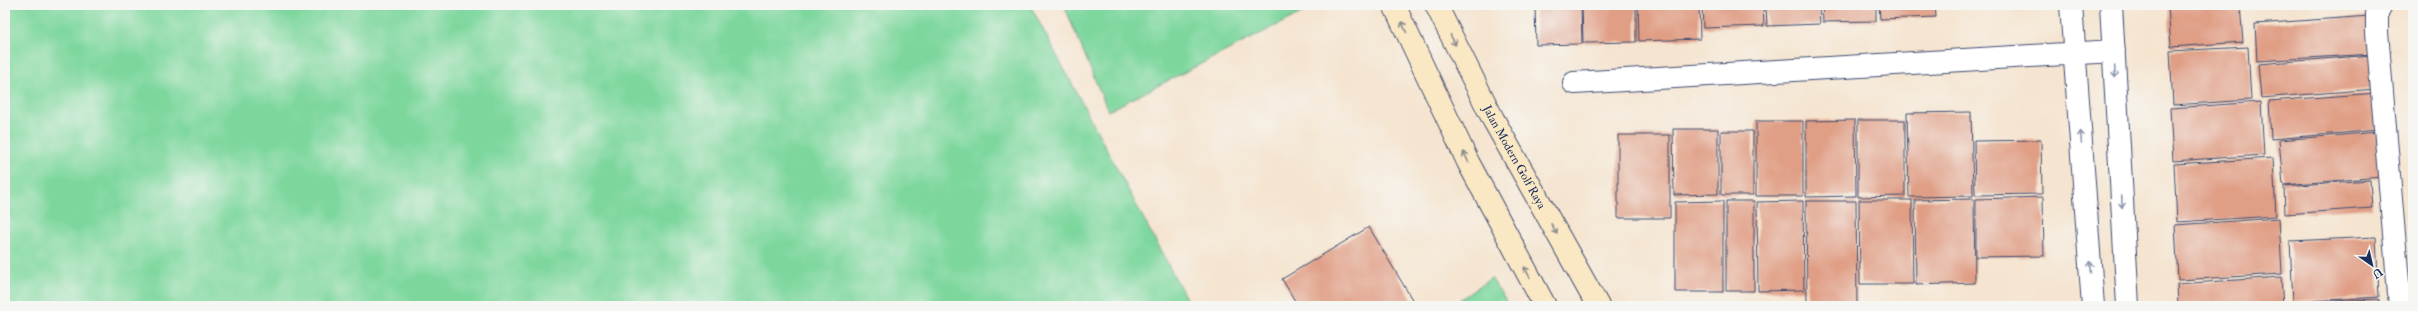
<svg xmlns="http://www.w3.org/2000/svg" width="2418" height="311" viewBox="0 0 2418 311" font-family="'IM FELL Double Pica',serif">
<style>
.green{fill:#7dd79d;stroke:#4c837e}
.building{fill:#e09e85}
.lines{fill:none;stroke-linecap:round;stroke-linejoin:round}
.street-casing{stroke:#3c4a6f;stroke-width:24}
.secondary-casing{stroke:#3c4a6f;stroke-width:24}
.street{stroke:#fff;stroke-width:22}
.secondary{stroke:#fae7c3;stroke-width:22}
.oneway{stroke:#8a8b90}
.oneway2{stroke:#8d97ae}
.labels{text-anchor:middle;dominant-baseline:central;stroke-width:3;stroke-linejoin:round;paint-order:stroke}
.street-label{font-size:12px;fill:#1b2f5e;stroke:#f6f6f2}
</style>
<rect width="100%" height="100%" fill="#f6f6f2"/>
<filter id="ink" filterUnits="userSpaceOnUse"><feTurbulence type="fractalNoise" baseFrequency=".025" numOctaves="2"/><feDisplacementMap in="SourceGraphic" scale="8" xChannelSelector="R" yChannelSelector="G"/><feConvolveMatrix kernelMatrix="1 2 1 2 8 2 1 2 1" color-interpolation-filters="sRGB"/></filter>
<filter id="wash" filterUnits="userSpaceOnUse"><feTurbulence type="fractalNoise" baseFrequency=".012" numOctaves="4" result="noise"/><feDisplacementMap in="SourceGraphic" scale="16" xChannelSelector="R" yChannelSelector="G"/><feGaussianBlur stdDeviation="0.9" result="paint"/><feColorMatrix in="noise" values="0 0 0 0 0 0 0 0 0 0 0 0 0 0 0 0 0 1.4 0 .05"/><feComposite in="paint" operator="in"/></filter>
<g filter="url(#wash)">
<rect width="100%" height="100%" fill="#f5e4cf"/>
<!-- green -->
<path class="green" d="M5,5H1030L1190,306H5Z
M1064,5H1317L1108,111Z
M1491,278L1509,306H1451Z"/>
<g id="blocks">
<!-- building -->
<path class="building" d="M1535,5H1581L1582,44L1536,45Z
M1582,5H1636V42L1583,43Z
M1638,5H1699L1700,39L1639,41Z
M1702,5H1763L1764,26L1703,28Z
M1766,5H1819L1820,24L1767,26Z
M1822,5H1876V21L1823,22Z
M1879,5H1935L1936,17L1880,19Z
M1940,5H1989V6L1940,8Z
M2168,5H2240L2243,42L2171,47Z
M2370,16L2373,54L2257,61L2255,24Z
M2248,47L2251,100L2173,105L2170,51Z
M2373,55L2376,89L2261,98L2258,64Z
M2377,93L2379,130L2271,139L2269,101Z
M2261,102L2264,155L2173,161L2170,108Z
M1971,112L1973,196L1909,197L1907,113Z
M1855,120L1856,196L1806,197V121Z
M1858,120H1905V196L1858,197Z
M1756,121H1803V196H1756Z
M1673,129H1718V194L1674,195Z
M1721,131H1753V195H1721Z
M2379,132L2382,177L2283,185L2279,140Z
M1618,135H1670V218H1618Z
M2041,140L2042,194L1975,195L1974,141Z
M2273,158L2276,216L2177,222L2174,164Z
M2370,180L2372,208L2285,214L2284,186Z
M2043,197L2044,256L1976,257V199Z
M1974,199L1975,283L1916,285L1915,200Z
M1859,200H1912L1913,284H1860Z
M1723,201V292H1675V202Z
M1726,201H1754V291H1726Z
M1803,201L1804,290L1758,291L1757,202Z
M1806,201H1856L1857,306H1807Z
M2279,218L2282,274L2178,280L2175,225Z
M1369,227L1416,306H1298L1282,279Z
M2376,237L2379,297L2293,302L2290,241Z
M2281,277L2283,306H2178L2177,284Z
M2379,299V306H2294V303Z"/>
</g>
</g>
<g filter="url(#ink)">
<use href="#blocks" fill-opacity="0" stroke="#3c4a6f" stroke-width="1"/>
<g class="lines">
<!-- street casing -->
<g class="street-casing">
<path id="street" d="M2071,5L2093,306
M2111,5L2128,306
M2381,5L2377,12V32L2400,306
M1574,83L2114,51"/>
</g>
<!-- secondary casing -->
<g class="secondary-casing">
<g id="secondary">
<path d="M1394,5L1468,162L1545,306"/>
<path id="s1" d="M1436,5L1493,119L1598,306"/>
</g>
</g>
<!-- street -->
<use href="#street" class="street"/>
<!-- secondary -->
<use href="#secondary" class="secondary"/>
</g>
<!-- one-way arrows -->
<defs><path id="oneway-shaft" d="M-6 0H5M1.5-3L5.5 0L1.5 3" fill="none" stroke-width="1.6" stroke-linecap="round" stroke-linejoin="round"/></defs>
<g class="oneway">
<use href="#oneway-shaft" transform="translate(1404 27) rotate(-114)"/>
<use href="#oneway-shaft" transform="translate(1453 40) rotate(63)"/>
<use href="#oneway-shaft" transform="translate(1466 157) rotate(-116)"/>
<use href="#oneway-shaft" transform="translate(1554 229) rotate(61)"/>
<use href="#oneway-shaft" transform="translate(1527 272) rotate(-118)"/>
</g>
<g class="oneway2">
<use href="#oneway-shaft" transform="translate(2115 72) rotate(87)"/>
<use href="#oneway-shaft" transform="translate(2081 137) rotate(-94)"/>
<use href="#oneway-shaft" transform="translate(2122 202) rotate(87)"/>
<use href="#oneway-shaft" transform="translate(2090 267) rotate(-94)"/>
</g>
</g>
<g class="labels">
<!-- street labels -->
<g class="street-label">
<text stroke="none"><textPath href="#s1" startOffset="171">Jalan Modern Golf Raya</textPath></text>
</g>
</g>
<!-- margin -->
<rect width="2418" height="311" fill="none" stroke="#f6f6f2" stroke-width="20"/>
<!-- north arrow -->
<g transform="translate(2372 265) rotate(146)" stroke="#f6f6f2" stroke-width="3" paint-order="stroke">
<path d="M0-3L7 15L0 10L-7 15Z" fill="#1b2f5e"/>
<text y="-6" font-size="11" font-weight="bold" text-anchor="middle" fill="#1b2f5e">U</text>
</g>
</svg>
